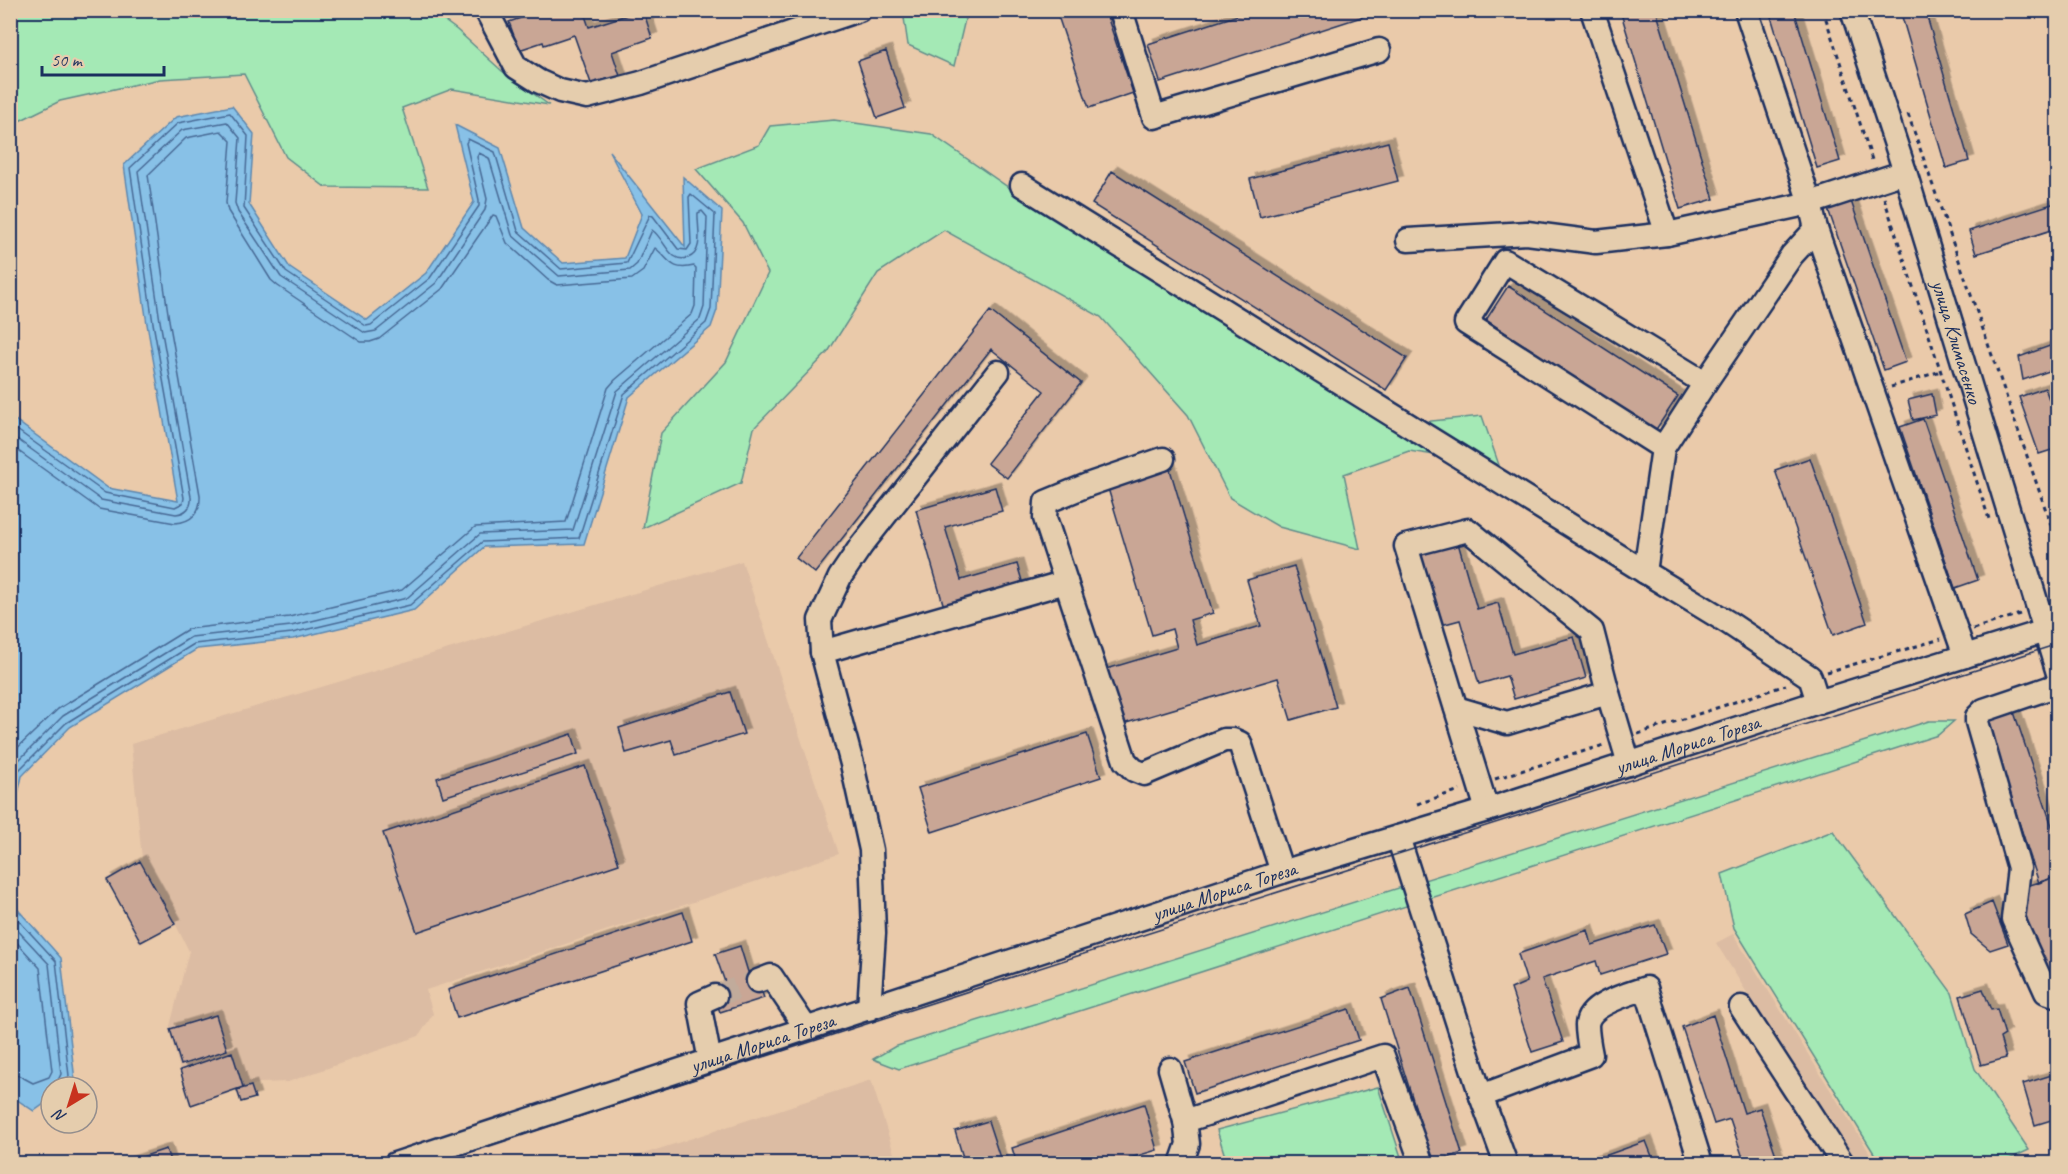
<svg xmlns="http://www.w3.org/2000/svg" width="2068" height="1174" viewBox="0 0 2068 1174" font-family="Caveat,sans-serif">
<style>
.built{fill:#dcbca3}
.green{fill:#a4e9b5;stroke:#608c8a;stroke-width:1.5}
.water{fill:#88c1e7;stroke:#5c87b0;stroke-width:1.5}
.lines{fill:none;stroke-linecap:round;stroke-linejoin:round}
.shore{stroke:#476995;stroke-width:1.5}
.building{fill:#c9a695;stroke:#1b2f5e;stroke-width:1.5;filter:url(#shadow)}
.minor-tunnel{stroke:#c1ab9b;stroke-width:22;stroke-dasharray:22 11;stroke-linecap:butt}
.minor-casing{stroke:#1b2f5e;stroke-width:27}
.path{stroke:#1b2f5e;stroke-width:3;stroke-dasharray:4.5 4.5;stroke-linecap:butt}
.minor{stroke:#e5cdad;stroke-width:22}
.tram{stroke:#1b2f5e;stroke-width:1.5}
.labels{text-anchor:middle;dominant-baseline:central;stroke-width:6;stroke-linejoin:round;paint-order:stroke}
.street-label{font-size:21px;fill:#1b2f5e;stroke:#e5cdad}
</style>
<defs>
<filter id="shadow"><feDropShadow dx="5.5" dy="-5.5" stdDeviation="0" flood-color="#0004"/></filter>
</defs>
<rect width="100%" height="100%" fill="#eacaaa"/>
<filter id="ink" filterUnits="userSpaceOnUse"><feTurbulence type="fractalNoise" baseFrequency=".0167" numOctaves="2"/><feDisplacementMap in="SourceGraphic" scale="12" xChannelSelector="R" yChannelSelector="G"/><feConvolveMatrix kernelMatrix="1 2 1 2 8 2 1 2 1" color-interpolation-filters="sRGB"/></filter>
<g filter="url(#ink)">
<!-- built -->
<path class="built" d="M742,561L839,854L426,990L433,1014L419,1036L288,1082L260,1083L190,1106L169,1030L189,951L176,925L140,944L106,879L142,859L131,744Z
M1733,934L1876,1163H1853L1716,943Z
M871,1080L897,1163H616Z"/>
<!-- green -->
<path class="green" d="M10,11H431L457,30L502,71L549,105L452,89L402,108L428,188L325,187L286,157L244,74L160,79L60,101L11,125Z
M903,11H967L954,66L908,45Z
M834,120L931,134L1031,203L1401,424L1482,416L1499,465L1409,451L1344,474L1360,549L1279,527L1230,498L1188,415L1101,317L944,230L878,273L828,352L754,428L741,483L643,528L661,433L726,362L768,273L743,223L696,169L759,145L770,126Z
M1929,721H1954L1938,735L899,1069L873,1059L894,1047Z
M1833,831L1952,993L1975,1069L2029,1150L2001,1163H1880L1734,928L1722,874Z
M1378,1087L1403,1163H1227L1217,1130Z"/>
<!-- water -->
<path class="water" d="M232,106L254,134L249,204L290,268L367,320L426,273L474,202L455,125L500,148L524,228L563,263L625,258L642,214L609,151L685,247L683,177L722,211L717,310L711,327L629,397L584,544L484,547L414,610L293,639L197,649L70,727L22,776L11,825L12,903L61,958L75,1081L67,1087H51V1099L34,1111L10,1095L11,417L108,488L178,501L147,324L124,165L176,117Z"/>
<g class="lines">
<!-- shore -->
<path class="shore" d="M10,425L105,493L175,507L183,503L184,498L153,323L130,168L178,123L230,113L248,136L244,208L286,272L366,326L371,325L430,278L479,206V200L466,143L468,139L495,152L518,231L561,269L627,263L650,215L653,216L678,249L687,250L691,244L689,197L691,194L715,214L711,309L706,323L624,394L579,538L482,542L410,605L292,633L194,644L66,723L17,772L10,799
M10,434L101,500L176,514C186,513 192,507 191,497L160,321L138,171L182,130L227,122L240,138L235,203L238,212L281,277L365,333L376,331L436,283L485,210L487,199L477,157L479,153L489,158L512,235L559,276L630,270L637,264L652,230C661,236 665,249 674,256C678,259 684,259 688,258C705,252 697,226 698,213L702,211L707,217L704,307L700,319L617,391L573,530L480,534L407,598L291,626L191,637L63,716L10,769
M10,445L99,509L175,523C192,522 201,512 200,495L169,320L148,175L186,138L221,131L231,141L226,203L228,211L271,280L278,286L361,342H370L379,339L442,289L493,215L496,216L507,243L548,280L557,285L632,279L643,271L655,248C670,259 670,272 694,266L696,268L695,306L692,314L615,380L608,388L566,522L475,527L402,590L289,617L188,629L58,709L10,755
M10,911L56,961L69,1076L64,1087
M10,922L49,964L61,1074L55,1087
M10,935L40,968L52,1071L49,1077L33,1083L20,1076L10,1074"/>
</g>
<!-- building -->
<path class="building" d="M544,10H583L589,27L643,10L652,38L612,52L621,79L593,89L574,35L544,45L543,42L519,50L509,22Z
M1056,10H1105L1133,93L1089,108Z
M1254,10H1383L1160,82L1148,44Z
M1620,10H1656L1714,199L1680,209Z
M1769,10H1794L1840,161L1817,168Z
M1900,10H1925L1969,161L1946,168Z
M886,51L905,108L877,118L858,61Z
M1388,142L1398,181L1260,217L1250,179Z
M1112,171L1407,358L1386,390L1092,204Z
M1851,201L1906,362L1884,370L1828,209Z
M2058,202V228L1976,254L1969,231Z
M1508,286L1678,396L1655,431L1486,320Z
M990,311L1081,383L1007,478L987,463L1044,391L991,349L815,573L796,558Z
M2058,343V368L2023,380L2019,357Z
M2045,388L2058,425V448L2039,454L2019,397Z
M1932,394L1936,415L1913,420L1908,400Z
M1923,419L1978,580L1955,588L1900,427Z
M1810,458L1867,623L1833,635L1775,470Z
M1169,466L1213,613L1190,620L1197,645L1261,626L1247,580L1294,566L1336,707L1291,720L1278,678L1116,726L1100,671L1177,648L1172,629L1152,635L1107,485Z
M995,487L1002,511L945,527L961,580L1017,564L1025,591L946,614L916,510Z
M1456,536L1477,609L1498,603L1513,654L1574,637L1586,678L1514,699L1507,676L1479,684L1460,620L1434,627L1411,548Z
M730,692L744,734L676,755L671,740L626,753L619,728Z
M2013,709L2058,844V876L2039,883L1985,719Z
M572,734L578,754L443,797L437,778Z
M1087,734L1101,777L932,832L918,788Z
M585,766L619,864L417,932L383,833Z
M140,861L175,924L141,942L107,880Z
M2058,876V982L2052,981L2037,956L2026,915L2027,886Z
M1992,902L2008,944L1990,950L1971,934L1965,914Z
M683,912L692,941L457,1018L448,990Z
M1655,925L1666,954L1600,975L1596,961L1542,979L1563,1042L1532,1052L1511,989L1527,982L1518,954L1588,930L1592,945Z
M740,946L748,972L754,970L764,998L720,1012L712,990L726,985L715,954Z
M1410,988L1462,1153L1433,1163L1381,999Z
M1983,989L1991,1010L1997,1009L2005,1035L2000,1038L2006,1058L1981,1065L1960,996Z
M1349,1009L1359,1040L1195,1093L1185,1062Z
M216,1015L227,1050L181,1065L170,1029Z
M1713,1015L1744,1113L1760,1108L1779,1164H1745L1730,1119L1714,1124L1682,1027Z
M232,1052L243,1087L191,1105L180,1070Z
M2058,1073V1118L2035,1125L2023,1084Z
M251,1086L255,1098L241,1102L237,1090Z
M1144,1104L1157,1150L1110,1164H1017L1012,1148Z
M988,1121L1002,1164H965L955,1131Z
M1646,1141L1655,1164H1582Z
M166,1149L171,1164H121Z"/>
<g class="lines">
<!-- minor-tunnel -->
<path class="minor-tunnel" d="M715,996L758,981"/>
<!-- minor casing -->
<g class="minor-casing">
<g id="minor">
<path d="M486,10L516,67L538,81L560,91L587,97L641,83L859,10"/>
<path d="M1121,10L1154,117L1379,50"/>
<path d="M1592,10L1667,234"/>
<path d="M1746,10L1810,203L1816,229L1965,656"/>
<path id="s1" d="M1852,10L1905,172L2058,673"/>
<path d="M1022,185L1645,572L1729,623L1810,677L1818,702"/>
<path d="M1408,240L1527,233L1596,242L1667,234L1810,203L1905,172"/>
<path d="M1663,448L1705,383"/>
<path d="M1645,572L1663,448L1466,323L1505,261L1705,383L1792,255L1816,229"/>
<path d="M1066,582L1045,518L1046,502L1090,484L1163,459"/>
<path d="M822,652L820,620L840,577L861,546L998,372"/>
<path d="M2058,685L1984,710L1977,717V722L2019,868L2013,919L2046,992L2058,996"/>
<path d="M1456,708L1507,723L1608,693L1629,764"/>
<path d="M1487,810L1406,546L1468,530L1592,631L1608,693"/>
<path d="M1398,837L1481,1096L1506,1164"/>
<path d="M758,981L771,976L806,1028"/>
<path d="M1741,1007L1843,1164"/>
<path d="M869,1009L874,933L871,850L852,764L822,652L1066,582L1125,761L1134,770L1144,774L1224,740H1233L1240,743L1282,872"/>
<path d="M710,1061L699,1003L715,996"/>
<path d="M1170,1069L1185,1121L1383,1056L1422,1164"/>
<path d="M1481,1096L1591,1055C1589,1045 1587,1035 1587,1025C1588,1004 1629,994 1646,988L1701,1164"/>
<path id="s2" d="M395,1164L1282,872L1487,810L1818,702L2058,627"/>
<path d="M1181,1164L1188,1144L1185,1121"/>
</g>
</g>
<!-- path -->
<path class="path" d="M1823,10L1873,163
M1908,114L2058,545
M1884,198L1989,519
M1891,387L1941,371
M1973,629L2020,614
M1827,672L1941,639
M1638,734L1786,685
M1495,779L1604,745
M1417,804L1460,790"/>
<!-- minor -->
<use href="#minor" class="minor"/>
<!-- tram -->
<path class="tram" d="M432,1164L1096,950L2058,644"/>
</g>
</g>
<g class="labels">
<!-- street labels -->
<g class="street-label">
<text stroke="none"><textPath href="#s1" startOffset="348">улица Климасенко</textPath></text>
<text stroke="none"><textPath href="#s2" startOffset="1359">улица Мориса Тореза</textPath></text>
<text stroke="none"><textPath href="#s2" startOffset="873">улица Мориса Тореза</textPath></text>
<text stroke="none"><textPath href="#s2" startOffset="387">улица Мориса Тореза</textPath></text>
</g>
</g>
<!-- margin -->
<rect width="2068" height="1174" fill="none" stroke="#e5cdad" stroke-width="36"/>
<rect x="18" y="18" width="2032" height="1138" fill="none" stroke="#1b2f5e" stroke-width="2" filter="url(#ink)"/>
<!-- north arrow -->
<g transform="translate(69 1105) rotate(218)"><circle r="28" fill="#e5cdad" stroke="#948e8d" stroke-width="1.5"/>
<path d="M0-4.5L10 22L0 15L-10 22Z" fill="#c8321e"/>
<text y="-9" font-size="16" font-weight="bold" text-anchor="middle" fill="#1b2f5e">N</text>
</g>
<!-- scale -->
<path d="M42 66v9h122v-9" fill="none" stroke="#1b2f5e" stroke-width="3"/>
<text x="51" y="66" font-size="18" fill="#1b2f5e" stroke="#e5cdad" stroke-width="4.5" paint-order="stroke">50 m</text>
</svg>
